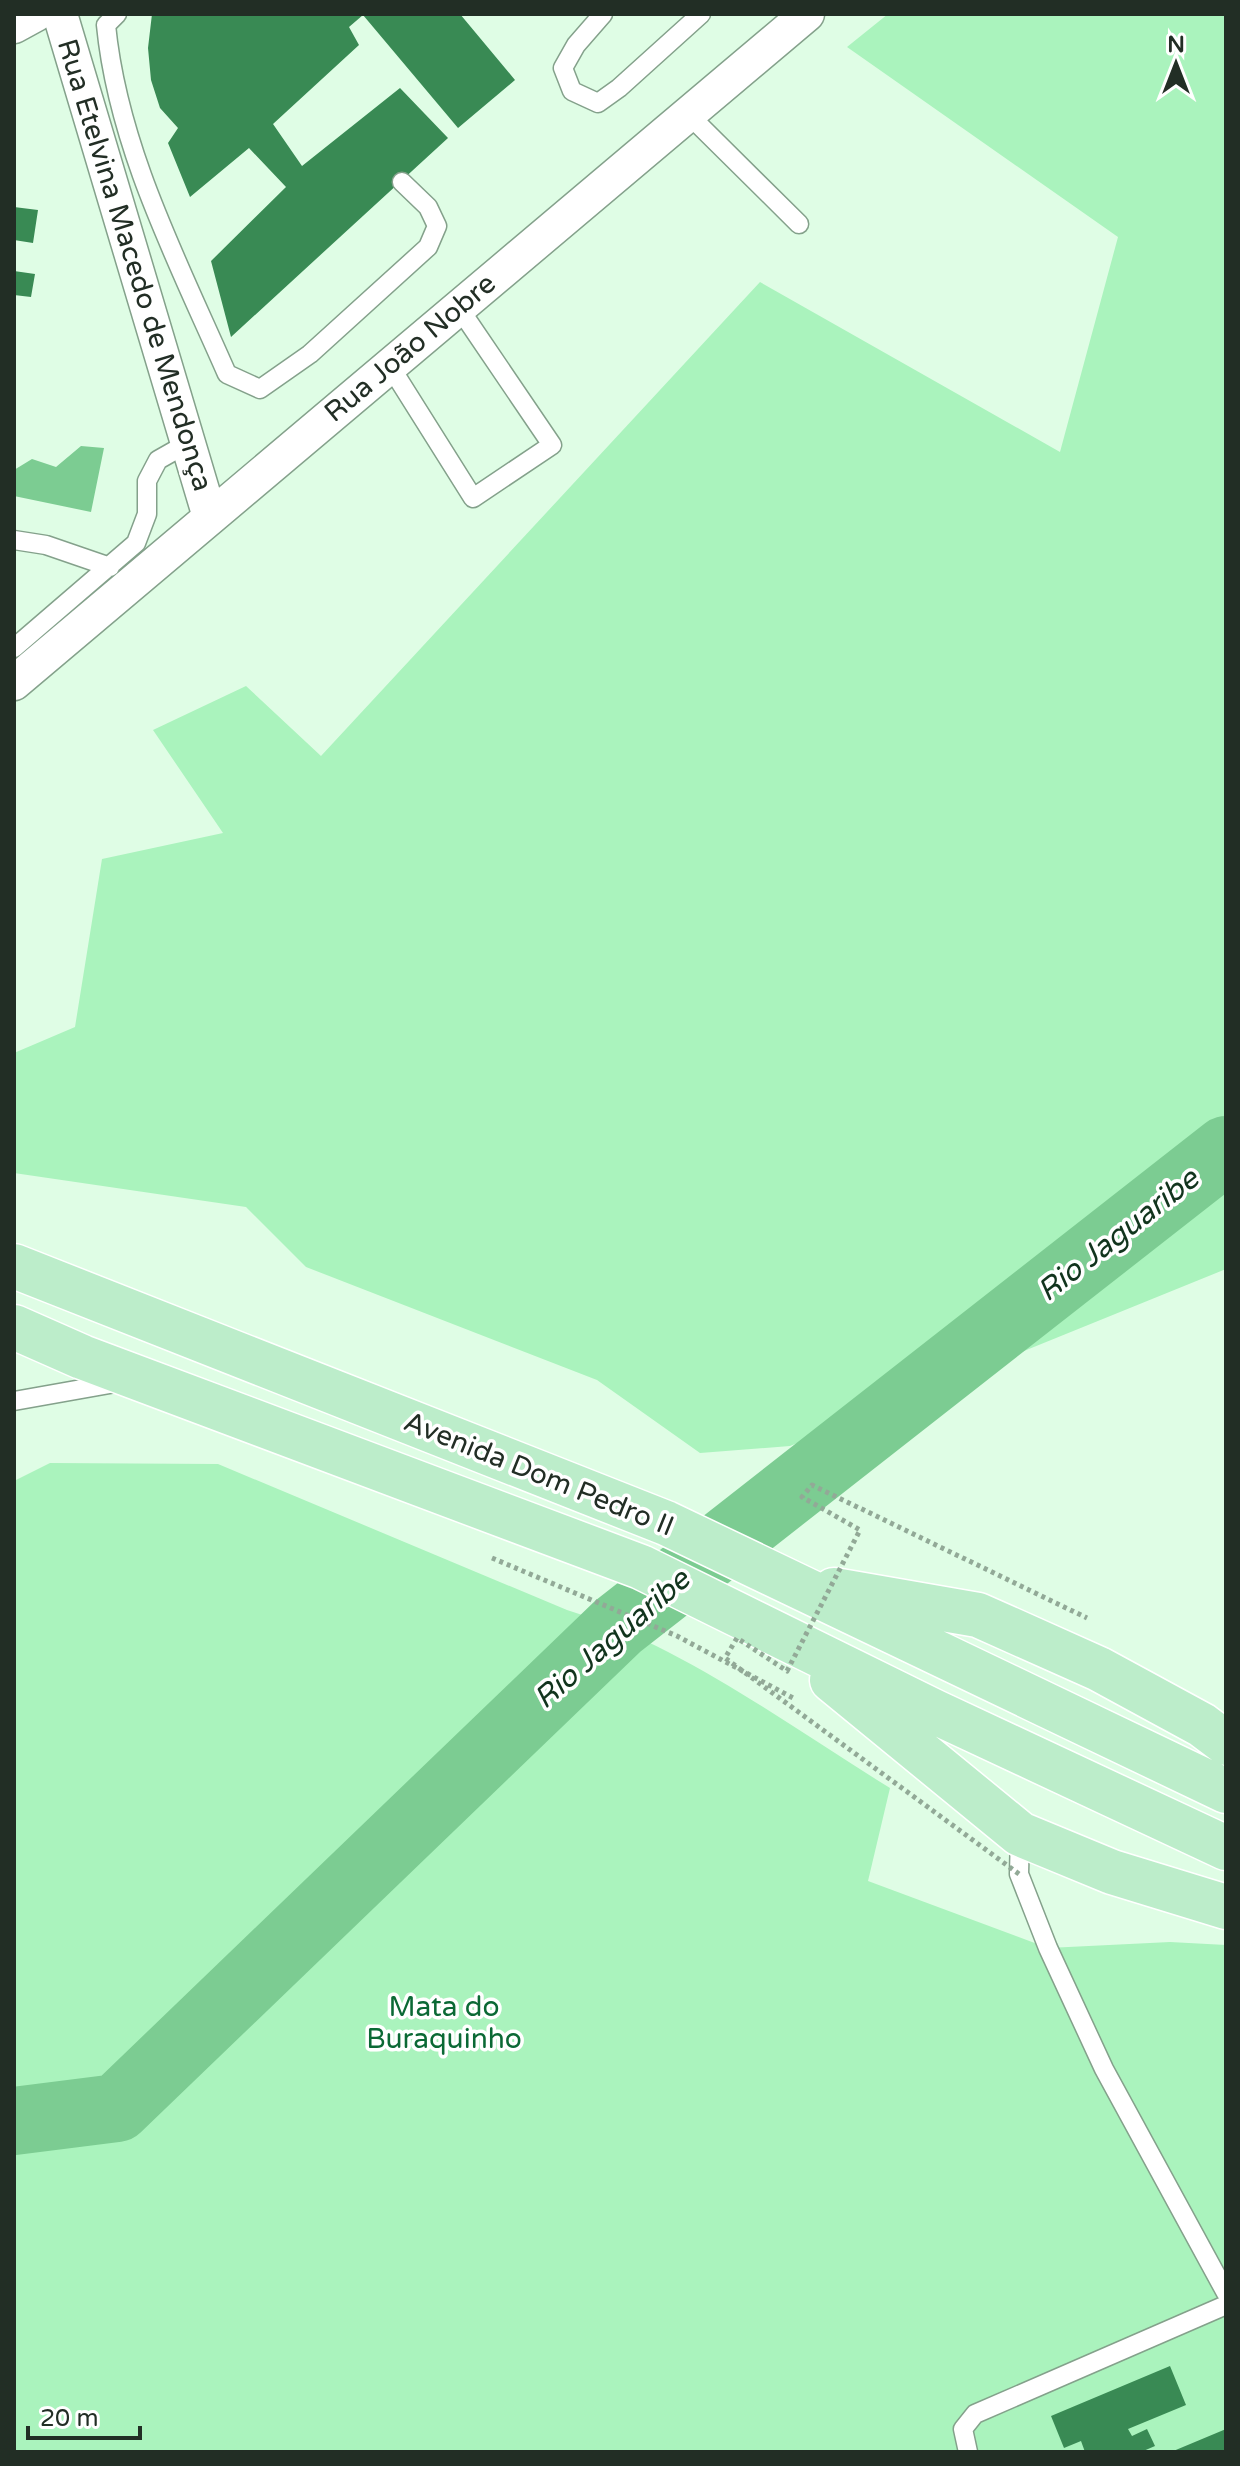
<svg xmlns="http://www.w3.org/2000/svg" width="1240" height="2466" viewBox="0 0 1240 2466" font-family="'Varela Round',sans-serif">
<style>
.green{fill:#aaf3bd}
.water{fill:#7ccc92}
.lines{fill:none;stroke-linecap:round;stroke-linejoin:round}
.river{stroke:#7ccc92;stroke-width:68}
.building{fill:#398a54}
.lane-casing{stroke:#84a18b;stroke-width:21}
.street-casing{stroke:#84a18b;stroke-width:37}
.primary-casing{stroke:#fff;stroke-width:47}
.path{stroke:#92a997;stroke-width:5;stroke-dasharray:4 4;stroke-linecap:butt}
.lane{stroke:#fff;stroke-width:18}
.street{stroke:#fff;stroke-width:34}
.primary{stroke:#bcedca;stroke-width:44}
.path-bridge{stroke:#92a997;stroke-width:5;stroke-dasharray:4 4;stroke-linecap:butt}
.labels{text-anchor:middle;dominant-baseline:central;stroke-width:7;stroke-linejoin:round;paint-order:stroke}
.street-label{font-size:28px;fill:#222e25;stroke:#fff}
.park-label{font-size:28px;fill:#0b6935;stroke:#fff}
.water-label{font-size:30px;font-style:italic;fill:#11341d;stroke:#fff}
</style>
<rect width="100%" height="100%" fill="#dffde5"/>
<!-- green -->
<path class="green" d="M888,14H1226V1269L790,1446L700,1453L597,1380L306,1267L246,1207L14,1173V1053L75,1027L102,859L223,833L153,730L246,686L321,756L760,282L1060,452L1118,237L847,47Z
M50,1463L218,1464L567,1610C684,1646 787,1725 890,1788L868,1881L1048,1948L1170,1942L1226,1945V2452H14V1481Z"/>
<!-- water -->
<path class="water" d="M81,446L104,448L91,512L14,496V470L32,459L56,467Z"/>
<g class="lines">
<!-- river -->
<path class="river" d="M14,2121L117,2108L618,1626L1226,1150"/>
</g>
<!-- building -->
<path class="building" d="M152,14H460L515,80L458,128L363,15L349,27L359,45L273,124L302,166L400,88L448,138L231,337L211,261L286,187L249,148L190,197L168,143L178,128L160,108L151,80L148,48Z
M14,207L38,210L33,243L14,240Z
M14,271L35,274L31,297L14,295Z
M1170,2366L1186,2405L1128,2429L1132,2436L1147,2429L1155,2446L1141,2452H1085L1081,2441L1064,2448L1051,2416Z
M1226,2429V2452H1171Z"/>
<g class="lines">
<!-- lane casing -->
<g class="lane-casing">
<path id="lane" d="M117,14L106,25C118,148 178,262 227,374L260,389L310,354L428,247L437,226L428,207L402,182
M603,14L576,45L563,68L572,91L598,103L619,88L701,14
M688,114L799,224
M390,366L473,498L552,445L459,308
M14,540L46,545L110,567
M14,648L136,543L147,514V481L158,460L188,443
M14,1401L121,1382
M1020,1834L1019,1874L1048,1948L1104,2069L1226,2293
M968,2452L963,2429L975,2414L1226,2305"/>
</g>
<!-- street casing -->
<g class="street-casing">
<path id="street" d="M60,14L210,517
M14,26L36,14
M14,683L807,14"/>
</g>
<!-- primary casing -->
<g class="primary-casing">
<path id="primary" d="M14,1266L666,1523L1226,1791
M14,1327L82,1357L641,1567L933,1711L1226,1848
M834,1590L978,1615L1099,1669L1202,1725L1226,1743
M832,1680L1020,1834L1112,1872L1226,1907"/>
</g>
<!-- path -->
<path class="path" d="M492,1558L677,1636L795,1699"/>
<!-- lane -->
<use href="#lane" class="lane"/>
<!-- street -->
<use href="#street" class="street"/>
<!-- primary -->
<use href="#primary" class="primary"/>
<!-- path-bridge -->
<path class="path-bridge" d="M1019,1874L725,1658L737,1638L787,1671L860,1530L802,1497L812,1485L1087,1618"/>
</g>
<g class="labels">
<!-- street labels -->
<g class="street-label">
<text transform="translate(135 265) rotate(73)">Rua Etelvina Macedo de Mendonça</text>
<text transform="translate(410 348) rotate(-40)">Rua João Nobre</text>
<text transform="translate(539 1474) rotate(22)">Avenida Dom Pedro II</text>
</g>
<!-- park labels -->
<g class="park-label">
<text x="444" y="2007">Mata do<tspan x="444" dy="32">Buraquinho</tspan></text>
</g>
<!-- water labels -->
<g class="water-label">
<text transform="translate(1118 1235) rotate(-38)">Rio Jaguaribe</text>
<text transform="translate(612 1639) rotate(-41)">Rio Jaguaribe</text>
</g>
</g>
<!-- border -->
<rect width="1240" height="2466" fill="none" stroke="#222e25" stroke-width="32"/>
<!-- north arrow -->
<g transform="translate(1176 64)" stroke="#ffffff" stroke-width="6" paint-order="stroke">
<path d="M0-6L14 30L0 20L-14 30Z" fill="#222e25"/>
<text y="-12" font-size="22" font-weight="bold" text-anchor="middle" fill="#222e25">N</text>
</g>
<!-- scale -->
<path d="M28 2426v12h112v-12" fill="none" stroke="#222e25" stroke-width="4"/>
<text x="40" y="2426" font-size="24" fill="#222e25" stroke="#ffffff" stroke-width="6" paint-order="stroke">20 m</text>
</svg>
